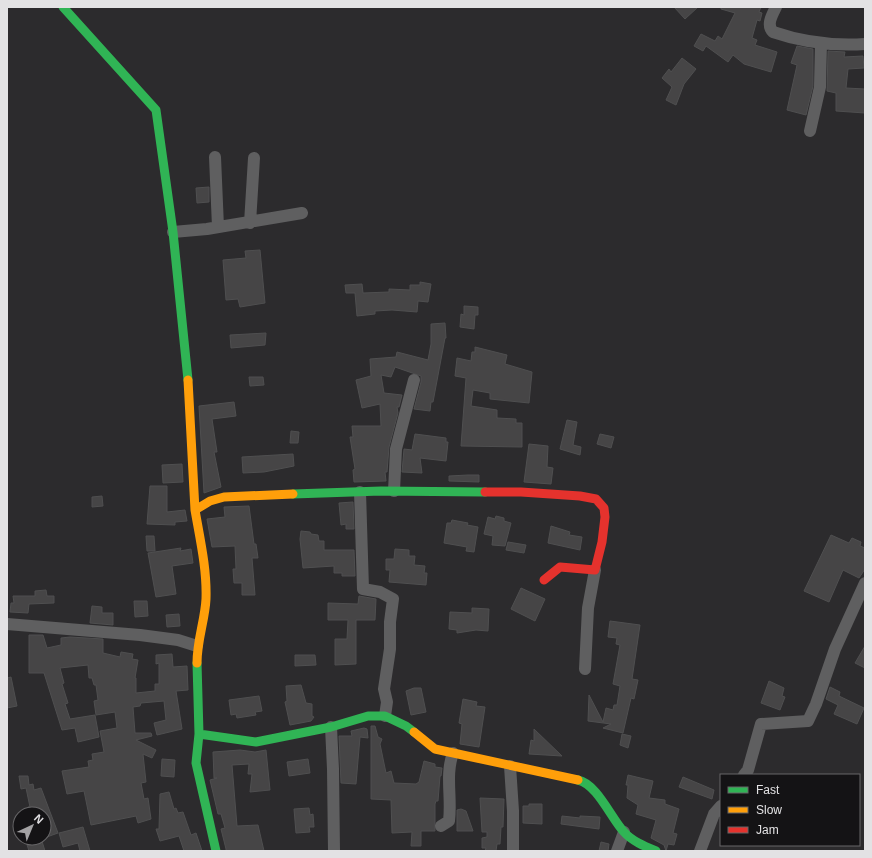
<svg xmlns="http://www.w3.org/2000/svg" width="872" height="858" viewBox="0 0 872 858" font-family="Arial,sans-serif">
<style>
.building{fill:#464546;stroke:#4f4f50}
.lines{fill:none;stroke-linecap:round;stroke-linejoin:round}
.street{stroke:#5f5f60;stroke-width:12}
.fast{stroke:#30b455;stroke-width:9}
.slow{stroke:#ff9f0a;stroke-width:9}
.jam{stroke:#e5322d;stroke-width:9}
</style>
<rect width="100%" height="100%" fill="#2c2b2d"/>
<!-- building -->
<path class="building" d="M674,7H698L685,19Z
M721,7H761L759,12L762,13L760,21L757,20L752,38L757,40L755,45L777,52L771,72L744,64L733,55L728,62L706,46L703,51L694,46L701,34L715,41L718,36L722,39L735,13L721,9Z
M797,46L813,49V86L806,115L787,110L797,65L791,63Z
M828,51L845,52L844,57L863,56L864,68L848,69L846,88L865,89V113L836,111V93L827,91Z
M682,58L696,69L684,84L676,105L666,100L672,87L662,78L669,69L671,72Z
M209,187V202L197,203L196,188Z
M260,250L265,303L240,307L238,299L226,300L223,260L246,258L245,251Z
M420,282L431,284L428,302L418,301L417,312L392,310L375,311V314L357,316L355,293H346L345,285L362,284L363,293L389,292V289L410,290V285H420Z
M464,306L478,307V315H475L474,329L460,327L461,314L464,315Z
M445,323L446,338H445L433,402H431L430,411L414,409L421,382V376L395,367L391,377L381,375L384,393L402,395L399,407H397L398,413L389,447L387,472H385L386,481L354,482L353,470L355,469L350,437H353L352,426H381L380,404L362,408L356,380L371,376L370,359L396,357L397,352L428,360L431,344V324Z
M266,333L265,345L231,348L230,335Z
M475,347L507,355L505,364L532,372L529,403L490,399V393L473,390L471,406L497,410V418L516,419V423H522V447L461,446L466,378L455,376L457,358L471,361L472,352H475Z
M249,377H263L264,385L250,386Z
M234,402L236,416L212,419L217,452H214L221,487L204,493L199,406Z
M567,420L577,422L573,445L581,447L580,455L560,449Z
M291,431L299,432L298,443H290Z
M415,434L446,438V442H448L446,461L420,458L422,473L402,472L404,449L412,450Z
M600,434L614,437L611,448L597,444Z
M529,444L548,446L547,467L553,468L551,484L524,482Z
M293,454L294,466L264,472L243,473L242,457Z
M182,464L183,482L163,483L162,465Z
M468,475H479V482L449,481V476Z
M150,486H167V512L185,510L187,521L175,522V525L147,524Z
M102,496L103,506L92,507V497Z
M353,502L354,529H346V524L341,525L339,503Z
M249,506L254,544H256L258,558H252L255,595H242V583H234L233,569H236L235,546L212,547L207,519L225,517L224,507Z
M496,516L504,518V521L511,523L505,546L492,545L493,536L484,534L488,517L495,519Z
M452,520L468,523L467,525L478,527L474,552L466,551L467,547L444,543L447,523H451Z
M551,526L570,532L569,535L582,537L580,550L548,543Z
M301,531L310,532L311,534L318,535L319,541H324V550H354L355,576H342V573H334V566L303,568L300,539Z
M831,535L849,543L852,538L861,542L860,546L865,548V569L859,578L843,570L829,602L804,591Z
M146,536H154L155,551H147Z
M508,542L526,545L524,553L506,550Z
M181,548L180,551L191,549L193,563L172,566L176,594L156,597L148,553Z
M395,549L409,550V556H415L414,565L425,566L424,573H427L426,585L389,582L390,570H386V559H394Z
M521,588L545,599L535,621L511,609Z
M46,590L47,596H54V603L29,604L28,613L10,612L11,603H14L13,596H35V591Z
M359,596L376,599L375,620H356V664L335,665V639H347L348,620H328V603L358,604Z
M134,601H147L148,616L135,617Z
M92,606L102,607V613H113V625L90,623Z
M472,608L489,609L488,631L476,630L457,633V630L449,629L450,612L472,613Z
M179,614L180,626L167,627L166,615Z
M610,621L640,625L632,679L638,680L634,699L631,698L623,733L603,728L611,724L588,721L589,695L603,722L606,708L613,710L614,705H617L620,686L613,684L620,645L616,644L617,638L608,637Z
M29,635H43L47,648L61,645V638L70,637L103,639V653L120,657L121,652L133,654L132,659L138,660L135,678H136V693L155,691V684H159V663L156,664V655L172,654L173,667L187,666L188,690L176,691L182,729L157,735L154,723L166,720L164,701L141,703L140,706L133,707L135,733H151L152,736L136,740L156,750L152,758L143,754L146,782L141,783L144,799L148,798L151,819L138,823L136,816L91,825L84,791L67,794L62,771L89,767L88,761L93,760L92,754L104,752L100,731L117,728L115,712L96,715L94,701L98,700L96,685H94L92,678H89L88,665L60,668L64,683L62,684L68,703L65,704L70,719L95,715L99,737L78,742L75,728L62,730L44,673H29Z
M865,646V668L855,663Z
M295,655H315L316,665L295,666Z
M11,677L17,706L7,708V678Z
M769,681L784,688L782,696L785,697L780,710L761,703Z
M301,685L306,703L312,704V716L314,717L311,721L290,725L285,702L287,701L286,686Z
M830,687L840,692L839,696L864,708L857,724L834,714L838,705L826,699Z
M414,688H421L426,712L411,715L406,691Z
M259,696L262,711L255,712L256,715L237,718L236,714L231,715L229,700Z
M463,699L477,702L476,706L485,707L479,747L460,744L462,724L459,723Z
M371,726H375L378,737L382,739L380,744L386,773L391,771L394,783L416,784L419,782L424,761L435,764V767L442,768L441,776H440L438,801H436L435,804V831H421V846H411L412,832L392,833L391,800L371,799Z
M364,728L367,729L368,738L360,737L356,784L341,783L339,736H352L351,731Z
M534,729L562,756L529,754L531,740L534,741Z
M622,734L631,736L628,748L620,745Z
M240,750L255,752L266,750L270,790L250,792L252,774H248L249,764L232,765L237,826L258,825L264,851H226V849L221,829L225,828L221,814H218L210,780L217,778H214L213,752Z
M162,759L175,760L174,777L161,776Z
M308,759L310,773L289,776L287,762Z
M628,775L653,781L649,798L665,800V804L679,809L673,833L677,834L674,845L668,844L666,851L664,845L651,838L656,820L636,814L638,805L627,798L628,785H626Z
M19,776H28L29,785L33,784L34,790L41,788L58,833L44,838V814H31L28,807H30L26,788L21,789Z
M683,777L714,790L712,799L679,787Z
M169,792L174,809L176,808L178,813L183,812L191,835L196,833L202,851H184L179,836L160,841L156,829H159L160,794Z
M480,798L504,799L503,827H501L500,844H497L496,851H485L486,848H482V838L487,837V832H482Z
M529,804H542V824L523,823V806H529Z
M309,808L310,815L313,814L314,827H309L310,832L296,833L294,809Z
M461,809L466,811L473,831H457V810Z
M562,816L580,818V816L600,817L599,829L561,824Z
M83,827L90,851H80L78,843L63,847L59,833Z
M25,838H41L45,851H29Z
M601,842L609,844L608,851H599Z"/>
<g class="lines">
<!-- street -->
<path class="street" d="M776,7C772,15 766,25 773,32C802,42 834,46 865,44
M810,131L820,87L821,43
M215,157L218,227
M250,223L254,158
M173,232L207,229L302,213
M394,491L396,449L414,380
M360,492L363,589L380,592L393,599L390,622V649L384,689L387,702L385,716
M7,624L140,635L178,640L197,646
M585,669L588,608L595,570
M331,727L333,769L334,851
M510,766L513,811V851
M744,775L748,770L761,724L808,721L816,704L835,649L865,583
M441,826L449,821C452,798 445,775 453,753
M617,851L624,832
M700,851L714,814L721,806"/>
<!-- fast -->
<path class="fast" d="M63,7L156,110L173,232L188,380
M293,494L381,491L485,492
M197,663L199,734L196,763L216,851
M199,734L256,742L331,727L368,716H385L406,726L414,732
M578,780C597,784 611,818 624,832C632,841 644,846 656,851"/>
<!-- slow -->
<path class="slow" d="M188,380L195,510
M197,663C197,640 205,620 206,599C207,569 200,539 195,510L210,501L224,497L293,494
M414,732L435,749L578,780"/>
<!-- jam -->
<path class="jam" d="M485,492H521L580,496L596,499L604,508L605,517L602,542L595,570L560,567L544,580"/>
</g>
<!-- border -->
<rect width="872" height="858" fill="none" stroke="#e3e2e4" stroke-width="16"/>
<!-- legend -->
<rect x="720" y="774" width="140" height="72" fill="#141315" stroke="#676668"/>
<rect x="728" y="787" width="20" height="6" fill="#30b455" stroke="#676668"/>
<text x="756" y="794" font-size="12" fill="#e3e2e4">Fast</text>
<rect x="728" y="807" width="20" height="6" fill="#ff9f0a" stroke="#676668"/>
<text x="756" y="814" font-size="12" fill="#e3e2e4">Slow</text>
<rect x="728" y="827" width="20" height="6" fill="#e5322d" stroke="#676668"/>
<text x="756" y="834" font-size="12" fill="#e3e2e4">Jam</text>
<!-- north arrow -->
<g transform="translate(32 826) rotate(44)"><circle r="19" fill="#141315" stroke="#676668"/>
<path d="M0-3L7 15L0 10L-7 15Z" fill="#a3a2a4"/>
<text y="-6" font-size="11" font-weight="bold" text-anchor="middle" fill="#e3e2e4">N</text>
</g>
</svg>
